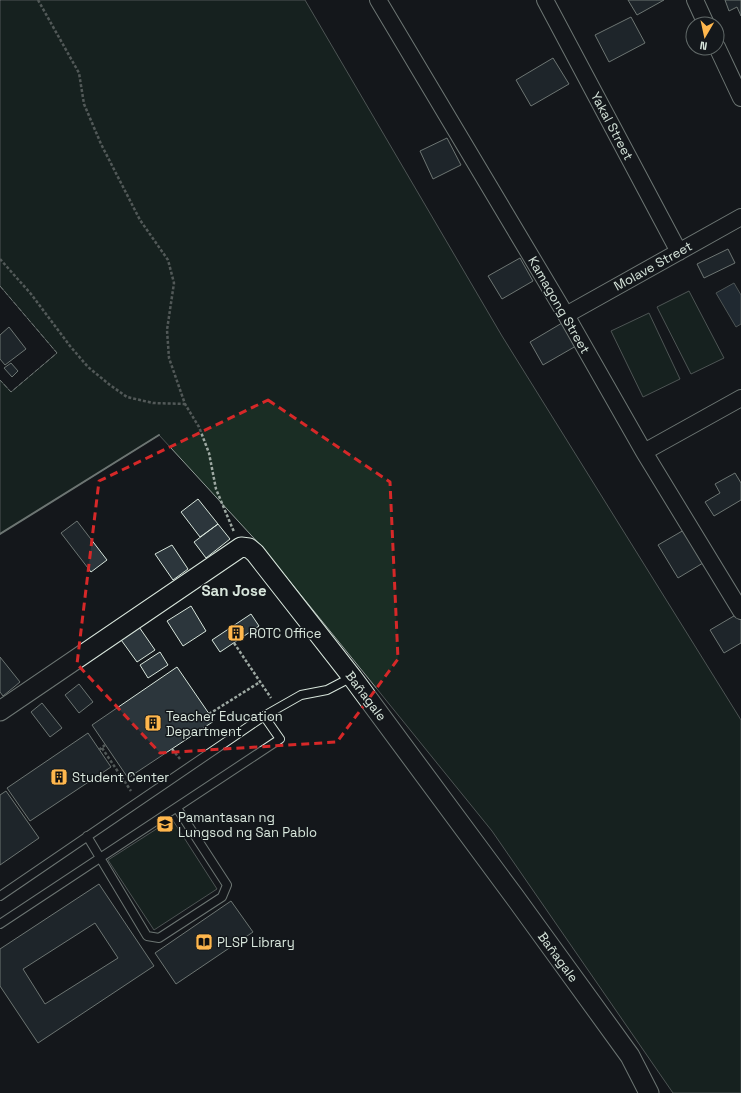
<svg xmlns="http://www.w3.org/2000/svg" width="741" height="1093" viewBox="0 0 741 1093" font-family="'Space Grotesk',sans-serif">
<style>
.green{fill:#1a2d24;stroke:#939e99}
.water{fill:#2f3f4d;stroke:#939e99}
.building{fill:#2c363c;stroke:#d8e6dc;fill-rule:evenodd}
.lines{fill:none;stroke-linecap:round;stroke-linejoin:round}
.service-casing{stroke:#d8e6dc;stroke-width:10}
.minor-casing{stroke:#d8e6dc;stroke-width:18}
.tertiary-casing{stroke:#d8e6dc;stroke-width:21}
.path{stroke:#9da8a2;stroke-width:2.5;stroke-dasharray:3 2;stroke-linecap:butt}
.service{stroke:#14181c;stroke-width:8}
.minor{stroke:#14181c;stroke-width:16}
.tertiary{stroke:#14181c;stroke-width:19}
.fence{stroke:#d8e6dc;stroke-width:1;stroke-dasharray:5 2;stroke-linecap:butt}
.wall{stroke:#d8e6dc;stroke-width:2}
.marked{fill:none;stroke:#d62828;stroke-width:3;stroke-dasharray:8 5;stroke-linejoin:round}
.labels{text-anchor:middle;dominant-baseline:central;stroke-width:3;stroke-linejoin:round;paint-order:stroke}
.street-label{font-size:13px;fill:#d8e6dc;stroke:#14181c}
.poi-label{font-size:13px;fill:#d8e6dc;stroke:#14181c;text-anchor:start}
.quarter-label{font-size:15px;font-weight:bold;fill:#d8e6dc;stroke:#14181c}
</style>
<rect width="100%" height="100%" fill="#14181c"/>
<!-- green -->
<path class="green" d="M1,0H305L502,336L741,720V1093H673L492,831L262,547L159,435L0,534V380L11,392L57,353L0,286V1Z
M689,291L724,358L691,374L657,307Z
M649,313L680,379L643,397L611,331Z
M172,819L217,889L154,930L108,860Z"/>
<!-- water -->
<path class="water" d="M734,283L741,295V324L736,327L716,293Z"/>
<!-- building -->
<path class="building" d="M628,0H664L637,15Z
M725,0H741V16L737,7L729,11Z
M631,17L645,43L609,62L595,35Z
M553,58L569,84L531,106L516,80Z
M447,138L461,165L433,179L420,151Z
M728,249L735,263L704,278L697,264Z
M520,258L533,281L502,299L488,276Z
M562,323L576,346L543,365L530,342Z
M9,327L26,349L5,365L0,359V335Z
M11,363L18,371L12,377L4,368Z
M735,473L741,483V500L714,516L705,502L720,493L715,484Z
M198,499L218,524L200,537L181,512Z
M77,521L107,560L91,572L61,533Z
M218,524L230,539L206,558L194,542Z
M684,530L703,563L678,578L658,545Z
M172,545L188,569L173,580L155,554Z
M191,606L206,631L183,646L167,621Z
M739,613L741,618V643L724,653L710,630Z
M251,614L259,626L220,652L212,640Z
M137,624L155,650L137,662L119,637Z
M160,652L168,665L148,678L140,665Z
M0,657L20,682L3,696L0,692Z
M177,667L214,721L128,778L92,725Z
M79,684L93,702L79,713L65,695Z
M42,703L62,728L50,737L31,712Z
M88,733L111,767L30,821L7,788Z
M6,791L39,838L0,865V795Z
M99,884L154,966L38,1043L0,986V949ZM95,923L118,958L45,1004L23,969Z
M231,901L253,932L176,984L155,953Z"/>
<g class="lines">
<!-- service casing -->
<g class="service-casing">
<path id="service" d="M87,836L147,936L159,938L222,897L227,885L177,808
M0,896L264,716L301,695L327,690L352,677
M0,924L280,739L264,716"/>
</g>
<!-- minor casing -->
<g class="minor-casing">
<path id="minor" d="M378,0L566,315L644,452L741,611
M545,0L679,252
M695,0L706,24
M717,47L741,98
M566,315L741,217
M644,452L741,398"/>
</g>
<!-- tertiary casing -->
<g class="tertiary-casing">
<path id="tertiary" d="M0,711L241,547L249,548L255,553L352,677L514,896L630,1056L649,1093"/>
</g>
<!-- path -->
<path class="path" d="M38,0L79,73L84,104L101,144L140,220L168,260L174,283L167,330L169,358L185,404L199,427L209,453L216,489L234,532
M0,259L31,294L70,346L88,367L110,385L127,397L153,403L185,404
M234,643L271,698
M209,714L260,682
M102,748L131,791
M172,749L180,759
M99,750L105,745"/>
<!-- service -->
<use href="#service" class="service"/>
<!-- minor -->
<use href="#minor" class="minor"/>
<!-- tertiary -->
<use href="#tertiary" class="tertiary"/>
<!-- fence -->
<path class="fence" d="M0,286L57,353L11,392L0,380"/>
<!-- wall -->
<path class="wall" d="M0,534L159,435"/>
</g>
<!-- marked area -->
<path d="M0 0H741V1093H0ZM268,400L390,482L398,659L337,742L160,753L77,664L99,481Z" fill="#14181c" fill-opacity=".55" fill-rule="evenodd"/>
<path class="marked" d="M268,400L390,482L398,659L337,742L160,753L77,664L99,481Z"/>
<!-- icons -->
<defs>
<g id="building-square" transform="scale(0.9)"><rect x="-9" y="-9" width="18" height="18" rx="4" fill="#ffb74d" stroke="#14181c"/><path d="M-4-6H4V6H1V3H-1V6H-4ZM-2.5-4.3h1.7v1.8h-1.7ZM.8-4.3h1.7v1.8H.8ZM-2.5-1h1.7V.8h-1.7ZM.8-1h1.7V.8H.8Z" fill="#111"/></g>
<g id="university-square" transform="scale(0.9)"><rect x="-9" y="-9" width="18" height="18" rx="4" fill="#ffb74d" stroke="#14181c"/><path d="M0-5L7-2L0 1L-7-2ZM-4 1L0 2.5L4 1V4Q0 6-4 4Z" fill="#111"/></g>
<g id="library-square" transform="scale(0.9)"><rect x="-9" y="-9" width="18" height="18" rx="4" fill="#ffb74d" stroke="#14181c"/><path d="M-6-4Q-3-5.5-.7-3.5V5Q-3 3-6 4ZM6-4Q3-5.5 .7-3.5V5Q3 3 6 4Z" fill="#111"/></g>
</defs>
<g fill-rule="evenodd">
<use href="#building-square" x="236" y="633"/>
<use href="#building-square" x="153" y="723"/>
<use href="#building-square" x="59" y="777"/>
<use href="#university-square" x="165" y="824"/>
<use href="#library-square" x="204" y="942"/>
</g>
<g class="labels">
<!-- street labels -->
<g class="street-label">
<text transform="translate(612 126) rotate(62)">Yakal Street</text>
<text transform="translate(653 266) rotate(-29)">Molave Street</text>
<text transform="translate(559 305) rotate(60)">Kamagong Street</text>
<text transform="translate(366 696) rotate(53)">Bañagale</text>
<text transform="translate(558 957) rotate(54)">Bañagale</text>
</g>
<!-- poi labels -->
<g class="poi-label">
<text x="249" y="633">ROTC Office</text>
<text x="166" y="716">Teacher Education<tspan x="166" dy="15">Department</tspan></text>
<text x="72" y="777">Student Center</text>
<text x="178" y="817">Pamantasan ng<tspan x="178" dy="15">Lungsod ng San Pablo</tspan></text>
<text x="217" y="942">PLSP Library</text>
</g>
<!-- quarter labels -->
<g class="quarter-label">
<text x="234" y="590">San Jose</text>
</g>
</g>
<!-- north arrow -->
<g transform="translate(705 36) rotate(189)"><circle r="19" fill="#14181c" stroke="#626a69"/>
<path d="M0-3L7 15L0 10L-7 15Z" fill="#ffb74d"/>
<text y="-6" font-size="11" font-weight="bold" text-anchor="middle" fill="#d8e6dc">N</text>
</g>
</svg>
